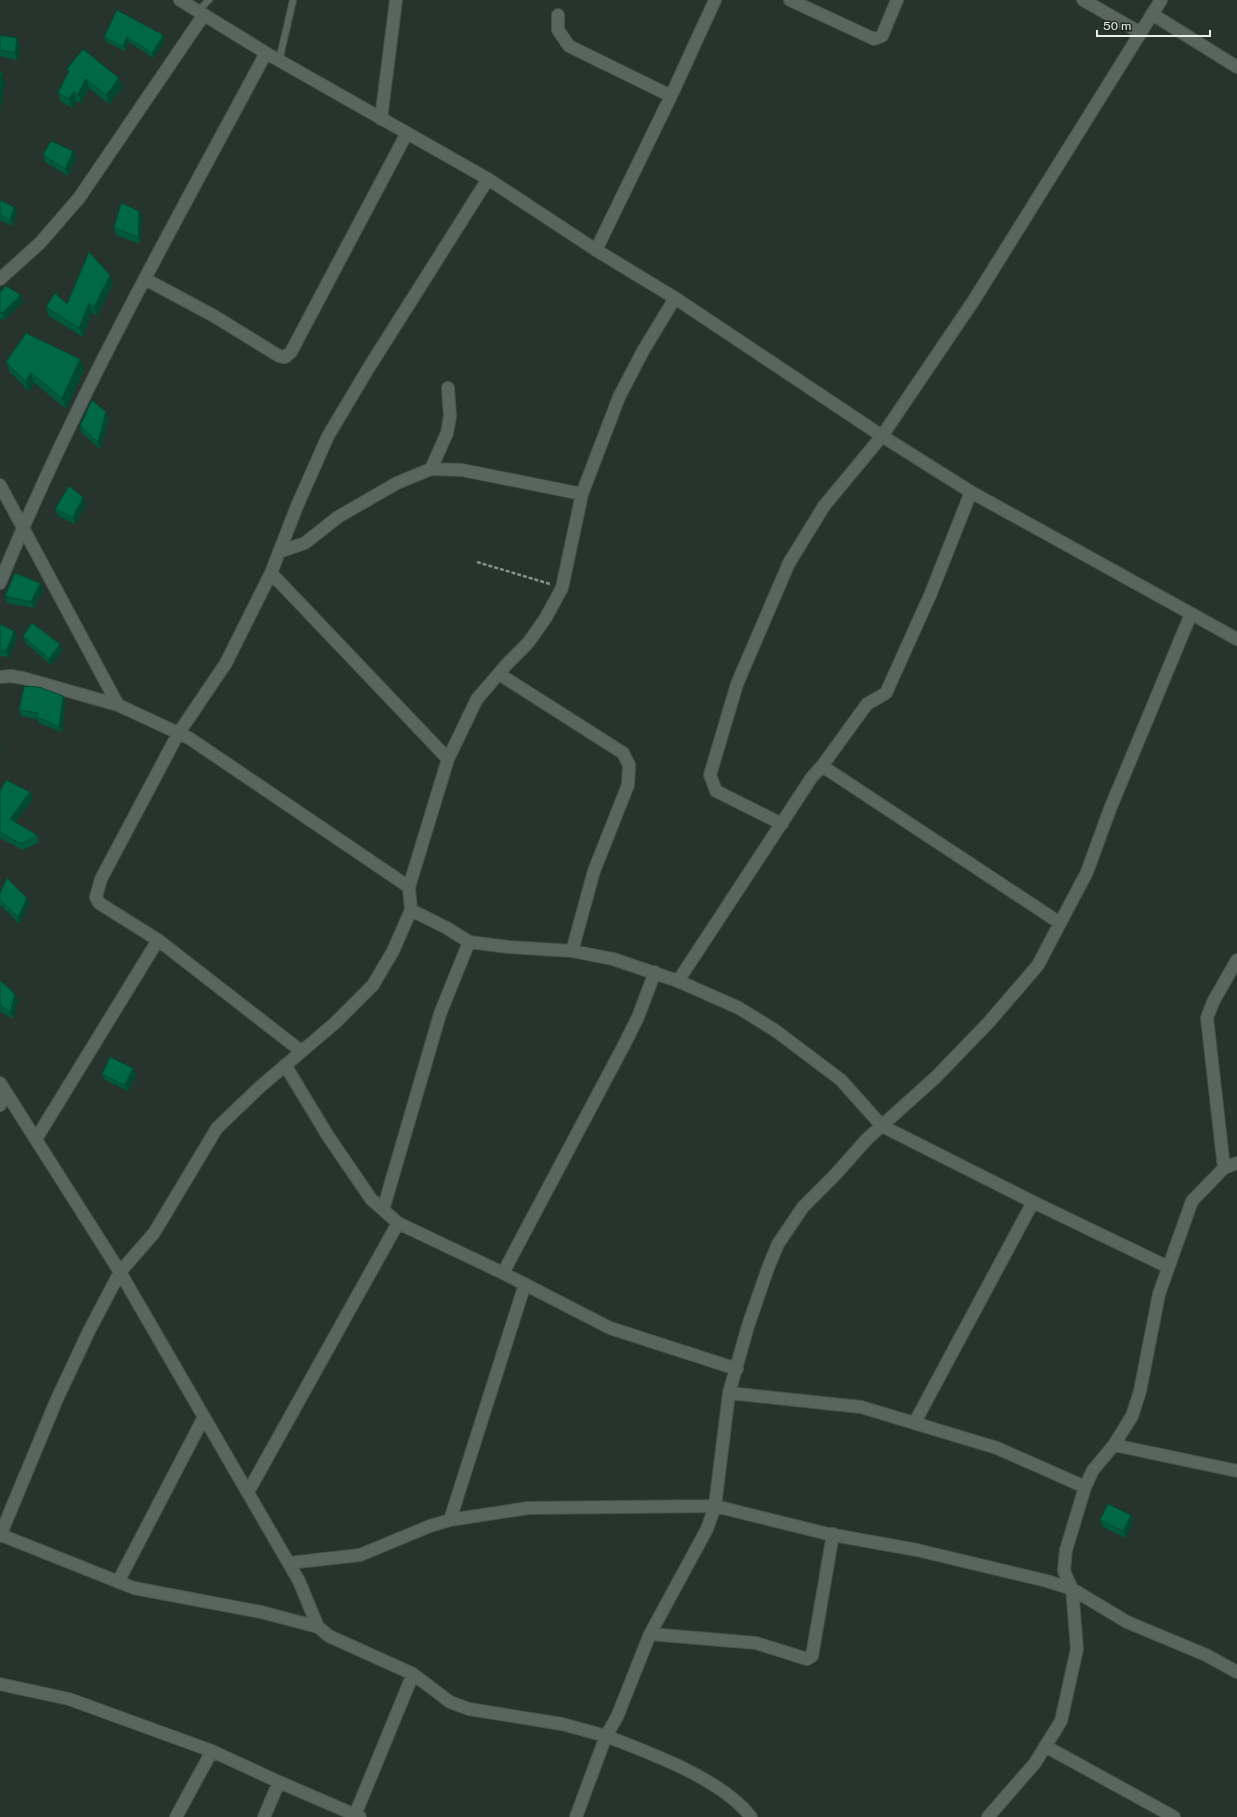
<svg xmlns="http://www.w3.org/2000/svg" width="1237" height="1817" viewBox="0 0 1237 1817" font-family="'Public Sans',sans-serif">
<style>
.lines{fill:none;stroke-linecap:round;stroke-linejoin:round}
.lane-casing{stroke:#48524d;stroke-width:8}
.street-casing{stroke:#48524d;stroke-width:14}
.secondary-casing{stroke:#48524d;stroke-width:14}
.path{stroke:#88928d;stroke-width:2.5;stroke-dasharray:4 2;stroke-linecap:butt}
.lane{stroke:#59665f;stroke-width:6}
.street{stroke:#59665f;stroke-width:12}
.secondary{stroke:#59665f;stroke-width:12}
.wall{fill:#00593b}
.shaded-wall{fill:#004930}
.building{fill:#006845;stroke:#004930}
</style>
<rect width="100%" height="100%" fill="#27332d"/>
<g class="lines">
<!-- lane casing -->
<g class="lane-casing">
<path id="lane" d="M197,12L209,0
M279,61L293,0"/>
</g>
<!-- street casing -->
<g class="street-casing">
<path id="street" d="M790,0L874,39L882,36L897,0
M1083,0L1141,33
M1152,14L1237,67
M558,15V30L569,46L671,96
M381,119L396,0
M596,250L671,96L715,0
M0,279L40,243L79,198L203,16
M145,279L214,316L279,356L285,357L291,352L407,133
M431,469L447,433L450,416L448,388
M0,485L118,705
M279,552L305,543L338,517L397,483L431,469L462,470L582,494
M271,573L448,759
M0,583C74,400 173,227 266,53
M499,674L623,753L629,765L628,785L594,871L572,951
M0,677L10,676L23,678L118,705L189,738L409,887
M822,766L867,704L886,693L931,593L971,492
M782,824L716,791L710,775L737,684L789,563L824,506L882,436L974,300L1161,0
M411,910L447,928L469,942L509,947L572,951L613,959L678,981L739,1008L776,1031L841,1080L882,1126L1033,1202L1168,1267
M158,940L301,1051
M678,981L812,777L822,766L1060,923
M285,1065L328,1136L371,1199L398,1223L503,1273L610,1328L737,1369
M0,1083L120,1272L299,1581L318,1627
M0,1105L5,1092
M36,1139L158,940L99,903L96,897L101,879L178,734L226,663L271,573L297,506L328,436L368,369L488,179
M1224,1168L1207,1018L1213,1002L1237,960
M383,1210L440,1014L469,942
M503,1273L624,1045L638,1017L655,972
M729,1393L861,1407L997,1448L1085,1487
M915,1422L1033,1202
M1114,1445L1237,1471
M248,1492L398,1223
M450,1520L525,1284
M1,1535L134,1588L261,1612L318,1627L329,1636L413,1674L450,1702L469,1709L562,1724L606,1736L576,1817
M0,1536L57,1399L89,1331L120,1272L154,1233L217,1128L261,1086L335,1023L373,985L393,951L411,910L409,887L448,759L477,699L507,664L528,643L545,619L562,588L582,494L619,397L643,351L675,298
M289,1563L360,1555L430,1526L450,1520L528,1508L715,1506L828,1534L917,1550L1047,1581L1072,1589L1127,1622L1206,1655L1237,1672
M118,1582L204,1417
M650,1634L756,1643L807,1659L812,1656L833,1534
M0,1684L69,1699L212,1751L279,1782L360,1817
M1045,1746L1174,1817
M355,1815L413,1674
M176,1817L212,1751
M264,1817L279,1782
M751,1817C722,1779 650,1753 606,1736L617,1717L650,1634L707,1529L715,1506L729,1393L748,1326L768,1268L778,1244L803,1207L835,1175L867,1139L936,1077L990,1021L1038,965L1087,872L1110,809L1191,614
M988,1817L1035,1763L1061,1721L1077,1649L1072,1589L1064,1571L1066,1550L1085,1487L1093,1470L1114,1445L1132,1416L1140,1391L1159,1294L1192,1201L1224,1168L1237,1163"/>
</g>
<!-- secondary casing -->
<g class="secondary-casing">
<path id="secondary" d="M180,0L266,53L488,179L596,250L675,298L882,436L971,492L1237,639"/>
</g>
<!-- path -->
<path class="path" d="M477,562L550,584"/>
<!-- lane -->
<use href="#lane" class="lane"/>
<!-- street -->
<use href="#street" class="street"/>
<!-- secondary -->
<use href="#secondary" class="secondary"/>
</g>
<!-- wall -->
<path class="wall" d="M0,35L20,45L17,60L0,56Z
M163,35L165,40L154,58L129,42L125,51L106,42L104,37Z
M67,69L122,87L109,104L89,88L81,103L76,101L73,108L61,102L58,93L68,72Z
M43,155L76,158L68,176L45,162Z
M0,200L14,207L17,214L12,226L0,220Z
M139,211L142,218L140,244L116,235L114,228Z
M113,284L97,316L92,312L83,337L49,316L46,307L67,304Z
M0,292L21,295L23,302L4,320L0,318Z
M6,362L84,370L66,409L35,383L29,391L10,372Z
M106,412L109,419L100,449L82,433L80,426Z
M86,504L75,524L58,516L55,509Z
M40,583L43,590L34,608L7,603L5,596Z
M0,624L17,638L9,657L0,656Z
M23,636L60,644L62,651L51,665L26,643Z
M63,696L65,702L62,732L39,723L37,719L21,716L19,710Z
M0,791L30,792L33,799L15,822L37,835L39,842L23,850L0,838Z
M0,893L29,904L20,924L0,905Z
M0,980L15,994L18,1001L13,1019L0,1011Z
M133,1068L136,1075L128,1091L105,1080L102,1074Z
M1131,1515L1133,1522L1126,1538L1103,1527L1100,1520Z"/>
<!-- shaded-wall -->
<path class="shaded-wall" d="M163,35L165,40L154,58L152,53Z
M127,37L129,42L125,51L123,46Z
M17,38L20,45L17,60L15,53Z
M2,72L5,83L0,111V81Z
M119,78L122,87L109,104L106,95Z
M86,79L89,88L81,103L78,94Z
M73,92L76,101L73,108L69,99Z
M73,151L76,158L68,176L65,169Z
M14,207L17,214L12,226L10,220Z
M139,211L142,218L140,244L138,237Z
M110,275L113,284L97,316L94,307Z
M21,295L23,302L4,320L2,313Z
M89,303L92,312L83,337L79,328Z
M80,359L84,370L66,409L62,398Z
M31,373L35,383L29,391L25,381Z
M106,412L109,419L100,449L98,442Z
M83,497L86,504L75,524L73,517Z
M40,583L43,590L34,608L31,602Z
M14,631L17,638L9,657L6,651Z
M60,644L62,651L51,665L49,659Z
M63,696L65,702L62,732L59,727Z
M0,745L1,749L0,752Z
M30,792L33,799L12,826L10,819Z
M27,898L29,904L20,924L18,917Z
M15,994L18,1001L13,1019L10,1012Z
M133,1068L136,1075L128,1091L125,1085Z
M1131,1515L1133,1522L1126,1538L1123,1531Z"/>
<!-- building -->
<path class="building" d="M117,10L163,35L152,53L127,37L123,46L104,37Z
M0,35L17,38L15,53L0,50Z
M83,49L119,78L106,95L86,79L78,94L73,92L69,99L58,93L69,71L67,69Z
M0,72H2L0,81Z
M51,141L73,151L65,169L43,155Z
M0,200L14,207L10,220L0,214Z
M121,203L139,211L138,237L114,228Z
M89,252L110,275L94,307L89,303L79,328L46,307L55,293L67,304Z
M6,286L21,295L2,313L0,312V292Z
M26,333L80,359L62,398L31,373L25,381L6,362Z
M92,400L106,412L98,442L80,426Z
M69,486L83,497L73,517L55,509Z
M15,573L40,583L31,602L5,596Z
M32,623L60,644L49,659L23,636Z
M0,624L14,631L6,651L0,650Z
M24,686L39,687L63,696L59,727L37,717L38,713L19,710Z
M6,780L30,792L10,819L37,835L21,844L0,832V791Z
M7,878L27,898L18,917L0,900V893Z
M0,980L15,994L10,1012L0,1005Z
M110,1057L133,1068L125,1085L102,1074Z
M1108,1504L1131,1515L1123,1531L1100,1520Z"/>
<!-- scale -->
<path d="M1097 30v6h113v-6" fill="none" stroke="#e8f0eb" stroke-width="2"/>
<text x="1103" y="30" font-size="12" fill="#e8f0eb" stroke="#1e2923" stroke-width="3" paint-order="stroke">50 m</text>
</svg>
